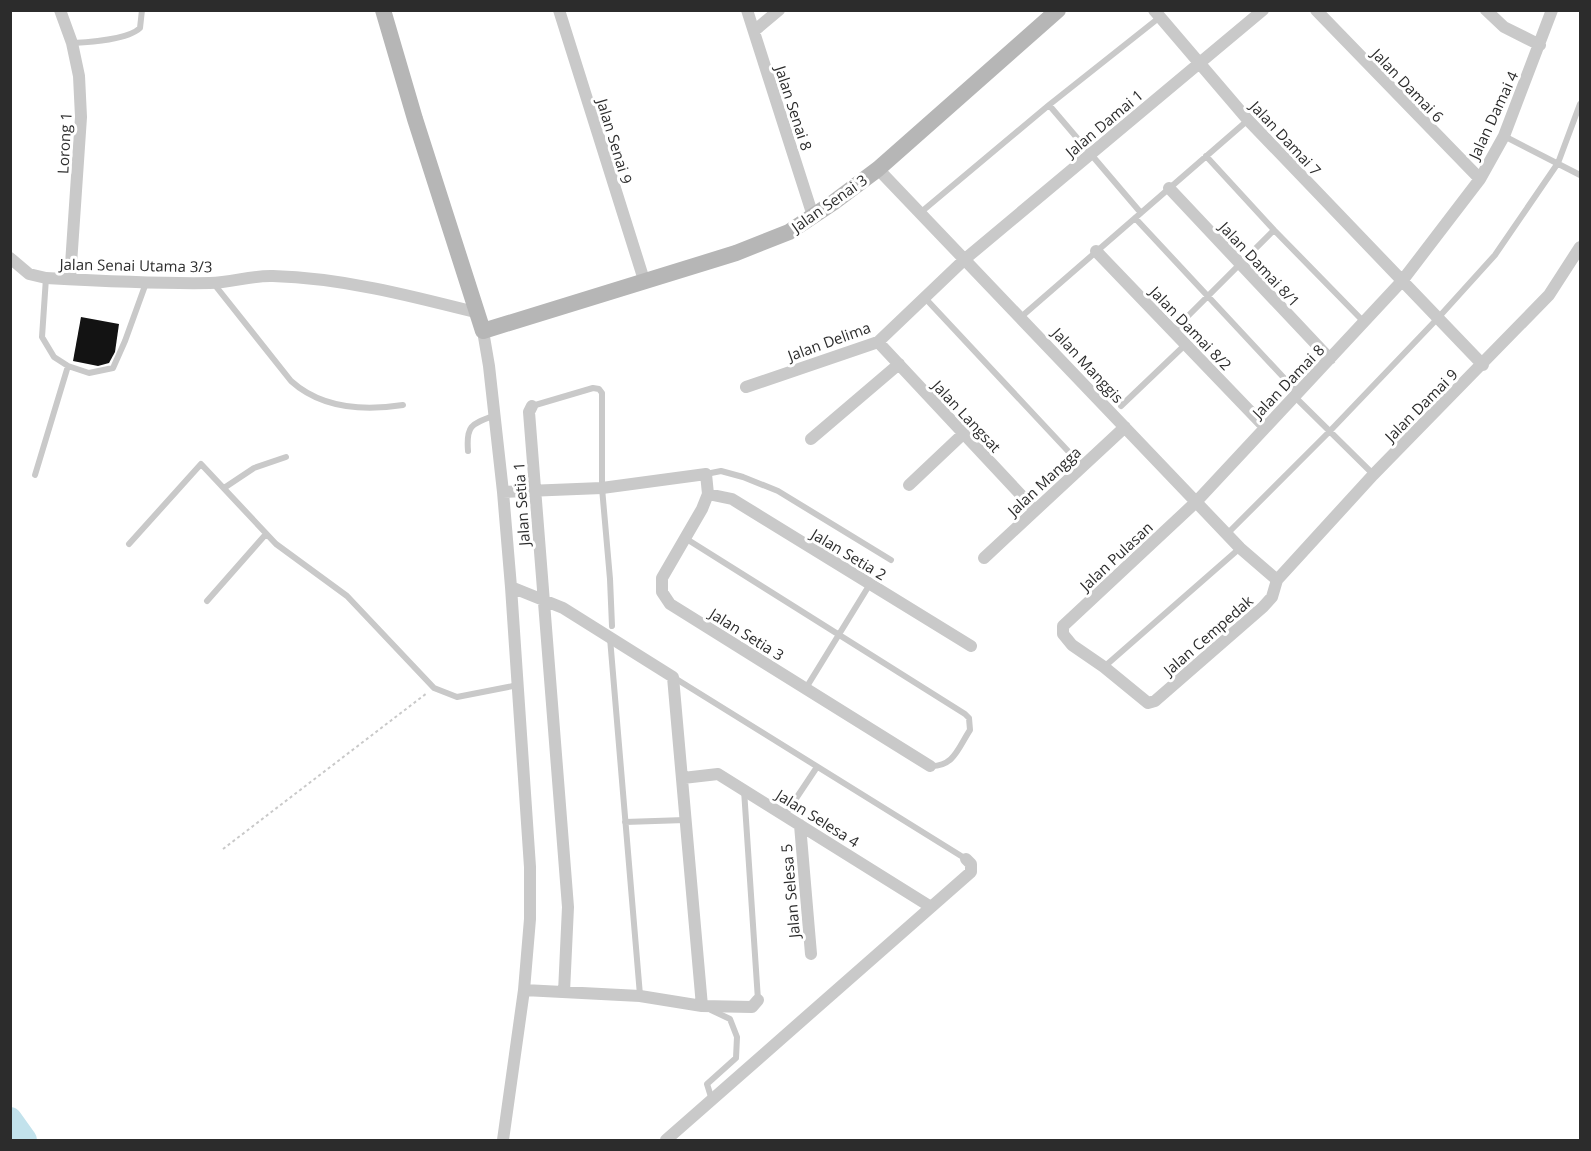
<svg xmlns="http://www.w3.org/2000/svg" width="1591" height="1151" viewBox="0 0 1591 1151" font-family="'Open Sans',sans-serif">
<style>
.lines{fill:none;stroke-linecap:round;stroke-linejoin:round}
.river{stroke:#c2e2ec;stroke-width:24}
.building{fill:#131313}
.path{stroke:#c9c9c9;stroke-width:2;stroke-dasharray:3 3;stroke-linecap:butt}
.lane{stroke:#c9c9c9;stroke-width:6}
.street{stroke:#c9c9c9;stroke-width:12}
.secondary{stroke:#b6b6b6;stroke-width:16}
.labels{text-anchor:middle;dominant-baseline:central;stroke-width:6;stroke-linejoin:round;paint-order:stroke}
.street-label{font-size:15px;fill:#2c2c2c;stroke:#fff}
</style>
<rect width="100%" height="100%" fill="#fff"/>
<g class="lines">
<!-- river -->
<path class="river" d="M10,1119L25,1140"/>
</g>
<!-- building -->
<path class="building" d="M81,317L119,324L115,352L109,363L98,366L73,361Z"/>
<g class="lines">
<!-- path -->
<path class="path" d="M223,849L427,693"/>
<!-- lane -->
<path class="lane" d="M72,43C89,42 128,40 140,28L142,10
M1049,105L1141,213
M1504,136L1580,175
M1206,156L1274,230L1364,322
M920,213L1049,105L1160,17
M1135,218L1298,393
M46,278L42,337L54,357L68,366L89,373L113,368L125,341L146,283
M214,284L291,381C322,409 364,411 403,405
M925,298L1082,466
M1021,317L1248,120
M1173,331L1274,230
M1295,397L1373,474
M532,406L593,388L599,389L602,393V488L610,579L612,626
M1121,406L1186,344
M468,451C466,426 471,424 493,416
M706,474L721,471L743,477L778,491L891,560
M35,475L68,366
M224,488L254,468L286,457
M1227,534L1329,432L1438,318L1495,255L1558,163L1580,104
M685,538L965,714L969,718L970,730C958,748 954,767 930,766
M129,544L201,464L276,544L347,596L434,688L457,697L518,685
M207,601L266,534
M610,638L640,995
M1104,667L1240,548
M673,677L966,859
M806,688L870,584
M744,790L758,1000
M785,815L817,767
M625,822L685,820
M711,1010L730,1019L737,1037L736,1058L707,1084L712,1100"/>
<!-- street -->
<path class="street" d="M60,10L72,43L79,76L81,117L70,279
M559,10L644,280
M747,10L813,216
M1154,10L1248,120L1483,365
M1316,10L1480,179
M1486,10L1504,27L1540,45
M1552,10L1504,136L1480,179L1402,281L1196,502L1063,626V634L1072,645L1104,667L1148,703L1155,701L1263,607L1272,597L1277,580L1373,475L1549,295L1580,247
M754,31L779,10
M878,169L1240,548L1277,580
M1169,188L1330,359
M1096,251L1265,427
M10,258L29,274L46,278C101,281 156,284 210,283C231,283 252,275 273,276C343,278 412,296 479,313
M483,331L489,366L503,492L511,587L530,867V919L524,990L503,1140
M878,342L1035,510
M746,387L878,342L965,259L1263,10
M532,406L529,412L568,907L564,992
M811,439L899,364
M909,485L963,434
M503,492L602,488L706,474L708,494L702,509L662,578V592L670,604L930,766
M708,494L732,499L971,646
M984,558L1125,427
M511,587L563,608L673,677L702,1006
M683,778L718,774L931,907
M800,825L811,954
M524,990L640,996L702,1006L752,1007L758,1000
M666,1140L971,872V864L966,859"/>
<!-- secondary -->
<path class="secondary" d="M383,10L415,119L483,331L736,253L789,232L834,202L878,169L1058,10"/>
</g>
<g class="labels">
<!-- street labels -->
<g class="street-label">
<text transform="translate(1408 85) rotate(46)">Jalan Damai 6</text>
<text transform="translate(794 108) rotate(72)">Jalan Senai 8</text>
<text transform="translate(1493 115) rotate(-65)">Jalan Damai 4</text>
<text transform="translate(1104 123) rotate(-40)">Jalan Damai 1</text>
<text transform="translate(1286 138) rotate(47)">Jalan Damai 7</text>
<text transform="translate(615 141) rotate(73)">Jalan Senai 9</text>
<text transform="translate(64 143) rotate(-87)">Lorong 1</text>
<text transform="translate(829 203) rotate(-35)">Jalan Senai 3</text>
<text transform="translate(1260 264) rotate(47)">Jalan Damai 8/1</text>
<text transform="translate(136 265) rotate(1)">Jalan Senai Utama 3/3</text>
<text transform="translate(1191 328) rotate(46)">Jalan Damai 8/2</text>
<text transform="translate(829 341) rotate(-20)">Jalan Delima</text>
<text transform="translate(1088 365) rotate(47)">Jalan Manggis</text>
<text transform="translate(1288 381) rotate(-46)">Jalan Damai 8</text>
<text transform="translate(1421 405) rotate(-45)">Jalan Damai 9</text>
<text transform="translate(967 416) rotate(47)">Jalan Langsat</text>
<text transform="translate(1044 481) rotate(-43)">Jalan Mangga</text>
<text transform="translate(521 504) rotate(-94)">Jalan Setia 1</text>
<text transform="translate(849 554) rotate(31)">Jalan Setia 2</text>
<text transform="translate(1116 556) rotate(-43)">Jalan Pulasan</text>
<text transform="translate(747 634) rotate(32)">Jalan Setia 3</text>
<text transform="translate(1208 635) rotate(-41)">Jalan Cempedak</text>
<text transform="translate(818 818) rotate(32)">Jalan Selesa 4</text>
<text transform="translate(790 891) rotate(-95)">Jalan Selesa 5</text>
</g>
</g>
<!-- border -->
<rect width="1591" height="1151" fill="none" stroke="#2c2c2c" stroke-width="24"/>
</svg>
